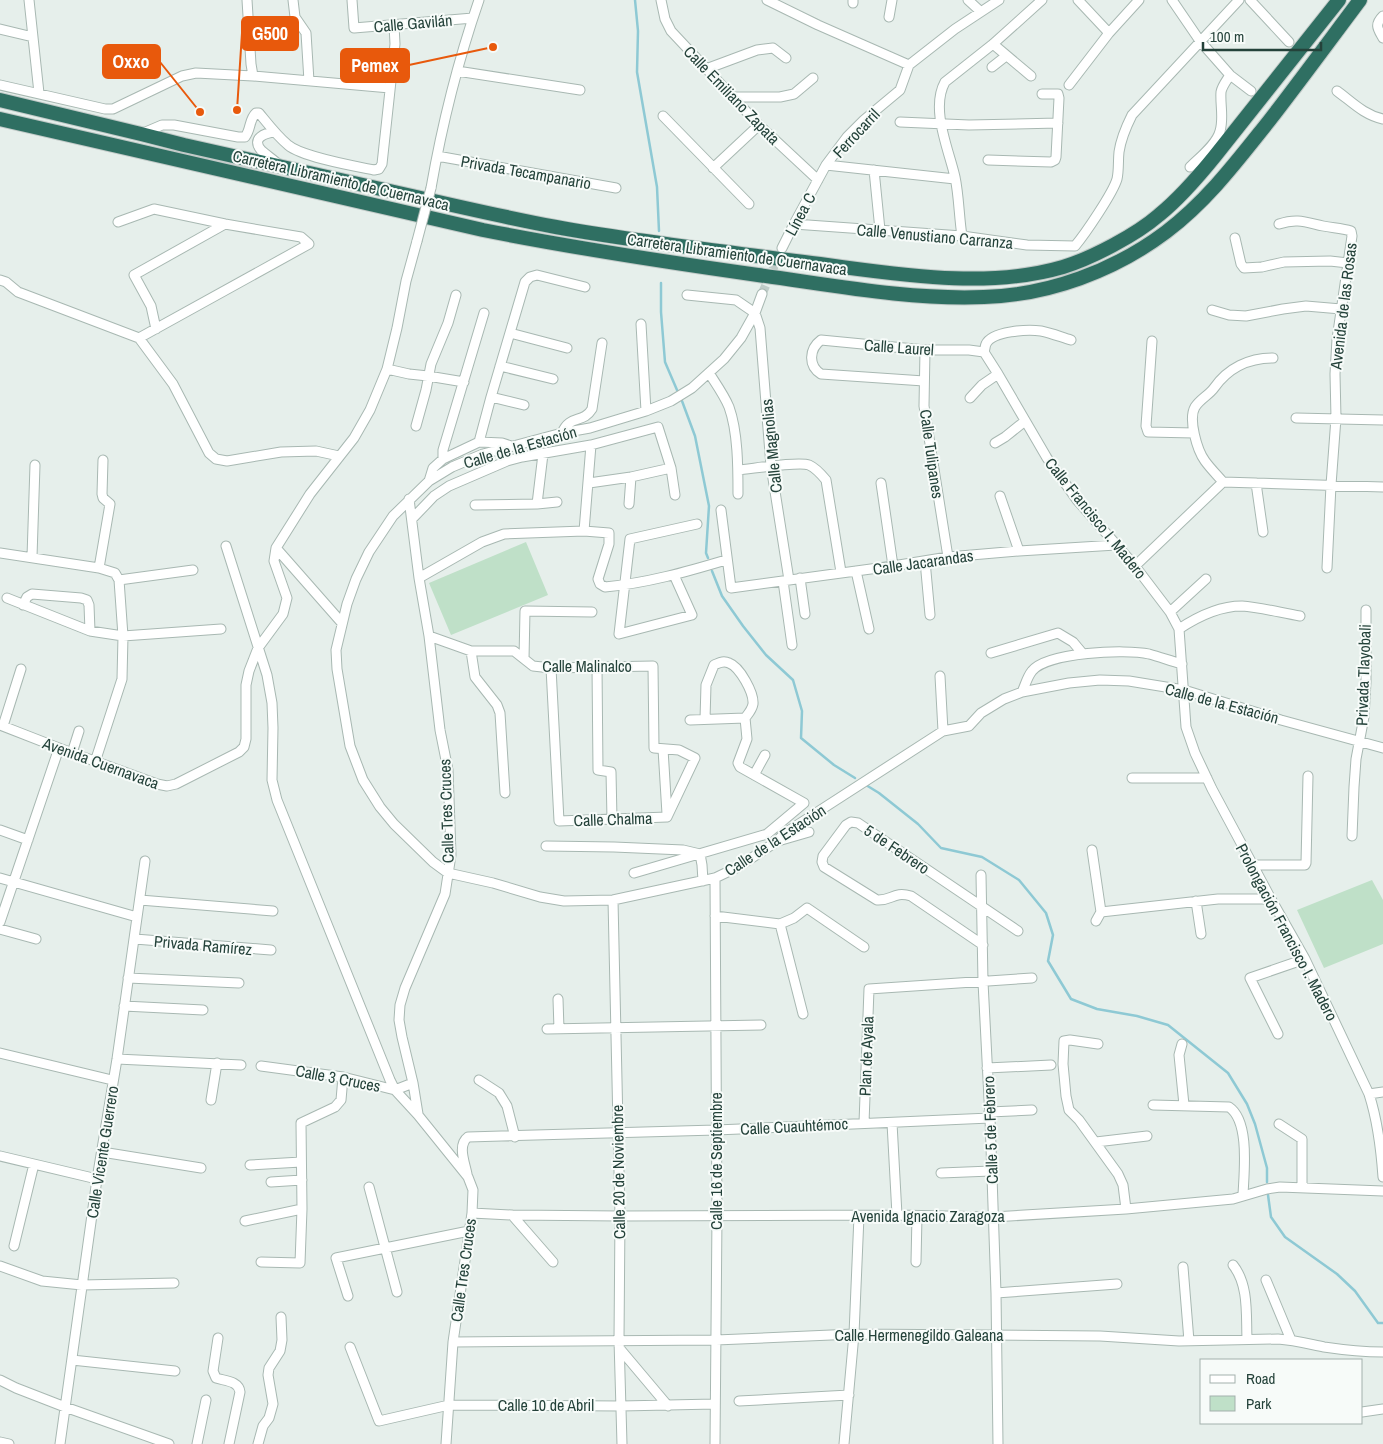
<svg xmlns="http://www.w3.org/2000/svg" width="1383" height="1444" viewBox="0 0 1383 1444" font-family="'Archivo Narrow',sans-serif">
<style>
.green{fill:#bfe0c8}
.lines{fill:none;stroke-linecap:round;stroke-linejoin:round}
.stream{stroke:#8ec9d4;stroke-width:2.5}
.minor-tunnel{stroke:#bfccc8;stroke-width:9;stroke-dasharray:9 4.5;stroke-linecap:butt}
.minor-casing{stroke:#a8b8b2;stroke-width:11}
.highway-casing{stroke:#c2cac8;stroke-width:16}
.minor{stroke:#fff;stroke-width:9}
.highway{stroke:#2f6f62;stroke-width:14}
.minor-bridge-casing{stroke:#a8b8b2;stroke-width:11;stroke-linecap:butt}
.minor-bridge{stroke:#fff;stroke-width:9}
.labels{text-anchor:middle;dominant-baseline:central;stroke-width:4;stroke-linejoin:round;paint-order:stroke}
.street-label{font-size:16px;fill:#24423a;stroke:#f7fbf9}
.leader{fill:none;stroke:#e8590c;stroke-width:2}
.callout-dot{fill:#e8590c;stroke:#f7fbf9;stroke-width:2}
.callout{fill:#e8590c;stroke:#e8590c;stroke-width:2}
.callout-label{font-size:18px;text-anchor:middle;font-weight:bold;fill:#fff}
</style>
<rect width="100%" height="100%" fill="#e6efeb"/>
<!-- green -->
<path class="green" d="M526,542L548,595L451,635L429,583Z
M1372,880L1383,900V944L1324,968L1297,910Z"/>
<g class="lines">
<!-- stream -->
<path class="stream" d="M635,0L638,31L637,72L657,187L659,231
M661,283V312L665,362L677,390
M682,401L695,436L709,506L706,553L708,558
M712,571L722,596L743,626L766,655L793,680L802,711L801,738L834,765L855,778
M866,785L879,793L918,824L941,848L982,857L1019,880L1046,913L1053,935L1048,961L1071,999L1097,1009L1137,1016L1168,1025L1228,1073L1247,1104L1255,1124L1267,1168V1182
M1268,1195L1271,1217L1285,1237L1337,1274L1355,1291L1378,1323H1383"/>
<!-- minor-tunnel -->
<path class="minor-tunnel" d="M762,294L779,255"/>
<!-- minor casing -->
<g class="minor-casing">
<path id="minor" d="M29,0L39,93
M247,0L251,64L253,76
M293,0L295,17L306,33L309,81
M352,0L354,28L473,18
M661,0L665,19L671,31L759,125L818,180
M767,0L818,25L909,65
M968,0L980,11
M1078,0L1109,33
M1172,0L1200,41L1230,75L1251,91
M1250,0L1289,42
M853,3V0
M1383,16C1374,25 1378,29 1383,38
M889,17L892,0
M0,29L33,37
M993,44L1031,76
M992,67L1006,56
M706,69L757,50L773,48L786,58
M457,71L580,90
M0,85L105,109H113L182,76L196,73L253,76L390,88
M1069,85L1109,33L1139,0
M1337,91C1352,102 1364,115 1383,119
M734,97H780L794,94L813,78
M663,116L749,204
M900,122L969,125L1058,123
M275,132C265,133 251,138 261,150C266,155 273,159 278,164
M141,134L162,125H174L238,137H245C251,130 249,119 256,113H259C268,124 277,136 288,145C302,157 354,166 374,170L379,169L382,164L395,44L394,25
M437,156L616,188
M988,160L1051,162L1055,160L1056,157L1059,98L1058,94H1042
M826,165L955,179
M1190,167C1199,158 1217,144 1220,131C1224,118 1220,105 1221,92C1222,86 1227,80 1230,75
M713,168L759,125
M874,170L880,230
M431,188C442,125 458,61 479,0
M118,222L154,209L225,224L301,237L309,244L139,338
M794,224L962,236L1027,245L1075,246C1085,234 1113,193 1117,179C1119,170 1118,161 1119,152C1121,138 1126,127 1132,115L1239,0
M1279,224C1297,218 1305,222 1323,226C1333,228 1342,228 1351,231L1352,236L1337,339L1335,374L1336,418L1331,485L1327,568
M962,236C959,217 959,196 955,177C949,150 930,109 945,82L993,44L1042,0
M1235,238L1241,264L1244,268L1262,267L1284,262L1330,261L1348,263
M782,248L794,224L826,165L847,137L864,120L900,90L909,65L955,29L999,0
M0,280L6,282L18,292L139,338L173,384L209,453L216,459L227,461L281,452L316,451L339,456
M762,294L755,313L741,338L724,359L692,388L671,401L646,411L590,428L562,433L483,454L452,467L429,481L393,516L369,552L356,579L347,604L336,650L337,669L350,746L363,780L380,807L394,824L433,862L448,873L493,883L540,897L564,901L613,900L715,878L738,867L776,842L785,833L943,731L969,726L981,713L1004,699L1022,692L1069,683L1100,680L1129,681L1184,690L1281,720L1383,748
M687,295L736,300L755,313L760,328L771,466L789,580
M1212,310L1229,315L1246,316L1283,309L1306,306L1341,309
M641,324L646,411
M156,329L151,306L134,275L225,224
M510,333L567,348
M1152,341L1146,426L1148,432L1194,433
M925,350L924,406L948,557
M984,352L998,374L1047,458L1077,500L1135,566L1170,612L1179,629L1186,727L1195,753L1212,789L1271,899L1305,959L1369,1094C1378,1122 1381,1148 1383,1177
M984,352C985,350 985,346 986,344C992,331 1028,329 1041,331C1051,333 1061,337 1071,340
M500,366L553,379
M387,369L409,374L428,376L464,382
M709,373C716,384 724,395 729,407C738,432 738,468 738,494
M924,381L821,374C808,366 809,349 821,340L925,350H969L984,352
M491,397L524,405
M970,398L982,385L998,374
M1296,418L1383,420
M416,426L426,390L431,364L448,323L456,295
M562,433C570,414 583,424 592,409L602,343
M479,442L491,397L525,282L530,277L537,275L585,287
M995,443L1005,437L1025,421
M443,459V450L484,313
M738,470C751,469 799,461 809,465C816,468 821,474 826,480L841,572
M429,481L433,468L443,459L479,442L502,443L511,446
M1223,482C1217,475 1210,468 1205,461C1197,450 1188,419 1195,407C1200,399 1209,395 1214,388C1228,368 1249,358 1273,358
M589,483L631,477L671,468
M881,483L893,566
M1256,483L1263,532
M1000,496L1019,551
M409,499L419,578L429,636L440,730L448,770L450,826L451,855L445,894L405,988L400,1005L399,1020L402,1037L413,1083L418,1114
M537,504L543,454
M629,504L631,477
M475,505L537,504L557,502
M721,510L731,588L893,566L948,557L1019,551L1116,545
M412,519L434,496L449,486L507,461L522,457L591,445L658,427L671,468L675,495
M584,531L591,445
M226,546L267,675L272,703L273,728L272,780L277,800L390,1080L395,1090L418,1115L468,1177L473,1190L472,1213L453,1342L446,1444
M276,548L342,623
M0,553L99,568L115,573L119,580L123,636L122,679L95,762
M32,557L35,465
M925,561L930,615
M1135,566L1223,482L1383,487
M99,568L110,504L103,498L102,494L103,460
M856,571L869,629
M674,575L692,615L619,634L630,539L697,524
M419,578L482,542L504,534L584,531L609,533V544L598,579L600,584L605,587C647,583 686,572 726,560
M800,578L805,614
M119,580L193,570
M783,581L792,645
M7,598L90,631L123,636L221,629
M23,605L27,597L32,594L81,598L87,600L89,605L90,631
M1170,612L1206,579
M1179,629C1197,617 1219,606 1242,606C1259,607 1282,613 1300,616
M429,636L471,651H514L533,666L551,668L653,666L654,748L679,750L695,758L667,817
M471,651L475,677L497,705L500,713L505,793
M991,653L1058,633L1073,642L1083,654
M524,659L525,611L592,612
M597,667L598,770L611,772L612,819
M551,668L559,821L667,817
M940,676L943,731
M1022,692C1025,686 1027,677 1032,671C1047,652 1126,649 1149,654C1160,657 1171,661 1182,664
M690,720L745,718
M0,725L59,748L157,784L167,786L176,784L239,752L244,747L246,739V685L249,671L258,648L283,614L287,598L274,561L276,548L310,494L354,438L370,410L387,369L397,328L406,281L417,241
M3,726L21,669
M663,749L667,814
M72,753L79,731
M754,775L765,755
M1132,778H1207
M0,830L28,840
M1352,836L1354,787L1356,759L1364,717L1366,682V610
M778,841L809,832
M546,846L614,847L683,850L700,854L702,865L703,881
M1092,850L1101,912
M1253,865H1305L1306,863L1308,776
M634,873L767,834L804,803L740,767L738,763L747,739L745,718C748,714 752,710 753,704C754,693 740,667 729,663C723,660 719,663 714,665L706,685L705,719
M981,875L983,982L990,1118L996,1293L998,1444
M0,878L137,917
M140,900L273,911
M613,900L620,1216L619,1340L622,1444
M1196,901L1201,934
M715,916L780,924L794,918L807,908L864,947
M1096,921L1101,912L1218,899H1271
M0,922L59,748
M780,924L803,1014
M0,929L36,939
M135,939L271,950
M983,945L911,896C893,891 892,901 877,900L824,867L822,862L823,856L846,825L851,822L858,823L1018,931
M128,978L239,983
M558,999L559,1029
M124,1006L203,1010
M547,1029L761,1025
M1278,1034L1250,978L1305,959
M1098,1044L1070,1040L1064,1041L1063,1064L1066,1096L1069,1110L1079,1120L1118,1174L1123,1185L1126,1209
M1182,1044L1179,1055L1184,1105
M0,1053L112,1080
M117,1059L241,1065
M261,1066L343,1077L395,1090L413,1083
M987,1068L1051,1065
M479,1080L499,1093L507,1106L515,1137
M1369,1094L1383,1092
M211,1100L217,1063
M1153,1105L1229,1107C1250,1121 1244,1172 1243,1195
M989,1112L1032,1110
M864,1123L869,989L1032,978
M892,1123L897,1215
M1279,1124L1302,1139V1187
M1096,1142L1147,1136
M102,1152L201,1168
M0,1156L97,1179
M250,1165L301,1162
M941,1173L991,1171
M467,1174C465,1163 457,1145 468,1137L716,1130L990,1118
M271,1182L302,1180
M369,1187L397,1292
M472,1213L512,1215L620,1216L897,1215L993,1217L1126,1209L1233,1199L1267,1189L1280,1187L1383,1191
M512,1215L553,1262
M245,1221L302,1209
M14,1246L34,1164
M261,1262L300,1263L302,1209L301,1123L335,1107L341,1100L343,1077
M916,1262L917,1216
M1233,1265C1249,1285 1246,1315 1247,1339
M0,1266L42,1281L82,1285L174,1283
M1183,1267L1189,1341
M1266,1280L1291,1340
M996,1293L1117,1284
M348,1296L336,1258L469,1231
M218,1338L213,1371L216,1378C225,1381 239,1381 240,1392L229,1444
M453,1342L716,1340L854,1334L1100,1336L1179,1341L1278,1339C1294,1340 1309,1344 1324,1347C1344,1350 1363,1352 1383,1352
M350,1347L379,1421L449,1405L621,1406L715,1404
M620,1349L668,1406
M72,1360L175,1371
M0,1380L16,1388L65,1407L169,1444
M739,1401L849,1395
M1362,1412L1383,1409
M0,1442L9,1444
M60,1444L97,1179L117,1059L145,861
M197,1444L206,1400
M258,1444L263,1426L269,1418L273,1404L268,1375L269,1368L280,1351L282,1340L281,1317
M715,1444L717,1215L715,878
M844,1444L854,1334L859,1216"/>
</g>
<!-- highway casing -->
<g class="highway-casing">
<path id="highway" d="M0,100L141,134L184,145C260,162 336,179 412,196C460,207 508,218 556,227C638,242 721,251 804,262C887,272 981,291 1063,267C1092,258 1136,235 1159,215C1180,198 1198,177 1215,156L1339,0
M0,119L483,230C574,248 666,262 758,275C832,285 908,300 984,297C1049,295 1114,271 1166,232C1208,200 1237,161 1269,121C1300,81 1330,40 1360,0"/>
</g>
<!-- minor -->
<use href="#minor" class="minor"/>
<!-- highway -->
<use href="#highway" class="highway"/>
<!-- minor-bridge casing -->
<g class="minor-bridge-casing">
<path id="minor-bridge" d="M417,241L431,188"/>
</g>
<!-- minor-bridge -->
<use href="#minor-bridge" class="minor-bridge"/>
</g>
<g class="labels">
<!-- street labels -->
<g class="street-label">
<text transform="translate(413 23) rotate(-5)">Calle Gavilán</text>
<text transform="translate(732 95) rotate(46)">Calle Emiliano Zapata</text>
<text transform="translate(856 133) rotate(-47)">Ferrocarril</text>
<text transform="translate(526 172) rotate(10)">Privada Tecampanario</text>
<text transform="translate(341 180) rotate(13)">Carretera Libramiento de Cuernavaca</text>
<text transform="translate(800 214) rotate(-62)">Línea C</text>
<text transform="translate(935 236) rotate(5)">Calle Venustiano Carranza</text>
<text transform="translate(737 254) rotate(8)">Carretera Libramiento de Cuernavaca</text>
<text transform="translate(1343 306) rotate(-83)">Avenida de las Rosas</text>
<text transform="translate(899 347) rotate(4)">Calle Laurel</text>
<text transform="translate(771 446) rotate(-96)">Calle Magnolias</text>
<text transform="translate(520 447) rotate(-16)">Calle de la Estación</text>
<text transform="translate(932 454) rotate(82)">Calle Tulipanes</text>
<text transform="translate(1096 518) rotate(51)">Calle Francisco I. Madero</text>
<text transform="translate(923 562) rotate(-8)">Calle Jacarandas</text>
<text x="587" y="666">Calle Malinalco</text>
<text transform="translate(1363 675) rotate(-88)">Privada Tlayobali</text>
<text transform="translate(1222 703) rotate(15)">Calle de la Estación</text>
<text transform="translate(101 763) rotate(20)">Avenida Cuernavaca</text>
<text transform="translate(446 811) rotate(-92)">Calle Tres Cruces</text>
<text transform="translate(613 819) rotate(-2)">Calle Chalma</text>
<text transform="translate(775 840) rotate(-33)">Calle de la Estación</text>
<text transform="translate(897 849) rotate(34)">5 de Febrero</text>
<text transform="translate(1287 932) rotate(62)">Prolongación Francisco I. Madero</text>
<text transform="translate(203 945) rotate(5)">Privada Ramírez</text>
<text transform="translate(866 1056) rotate(-88)">Plan de Ayala</text>
<text transform="translate(338 1078) rotate(11)">Calle 3 Cruces</text>
<text transform="translate(794 1126) rotate(-3)">Calle Cuauhtémoc</text>
<text transform="translate(990 1130) rotate(-92)">Calle 5 de Febrero</text>
<text transform="translate(102 1152) rotate(-81)">Calle Vicente Guerrero</text>
<text transform="translate(716 1161) rotate(-90)">Calle 16 de Septiembre</text>
<text transform="translate(618 1172) rotate(-91)">Calle 20 de Noviembre</text>
<text x="928" y="1216">Avenida Ignacio Zaragoza</text>
<text transform="translate(463 1270) rotate(-82)">Calle Tres Cruces</text>
<text x="919" y="1335">Calle Hermenegildo Galeana</text>
<text x="546" y="1405">Calle 10 de Abril</text>
</g>
</g>
<!-- callouts -->
<path class="leader" d="M237 110L242 33M200 112L160 62M493 47L409 65"/>
<g class="callout-dot">
<circle cx="237" cy="110" r="5"/>
<circle cx="200" cy="112" r="5"/>
<circle cx="493" cy="47" r="5"/>
</g>
<g class="callout">
<rect x="242" y="17" width="56" height="33" rx="5"/>
<rect x="103" y="45" width="57" height="33" rx="5"/>
<rect x="341" y="49" width="68" height="33" rx="5"/>
</g>
<g class="callout-label">
<text x="270" y="40">G500</text>
<text x="131" y="68">Oxxo</text>
<text x="375" y="72">Pemex</text>
</g>
<!-- legend -->
<rect x="1200" y="1359" width="162" height="65" fill="#f7fbf9" stroke="#a3b1ad"/>
<rect x="1210" y="1375" width="25" height="8" fill="#ffffff" stroke="#a3b1ad"/>
<text x="1246" y="1384" font-size="15" fill="#24423a">Road</text>
<rect x="1210" y="1396" width="25" height="15" fill="#bfe0c8" stroke="#a3b1ad"/>
<text x="1246" y="1409" font-size="15" fill="#24423a">Park</text>
<!-- scale -->
<path d="M1203 42v8h118v-8" fill="none" stroke="#24423a" stroke-width="2.5"/>
<text x="1210" y="42" font-size="15" fill="#24423a" stroke="#f7fbf9" stroke-width="4" paint-order="stroke">100 m</text>
</svg>
